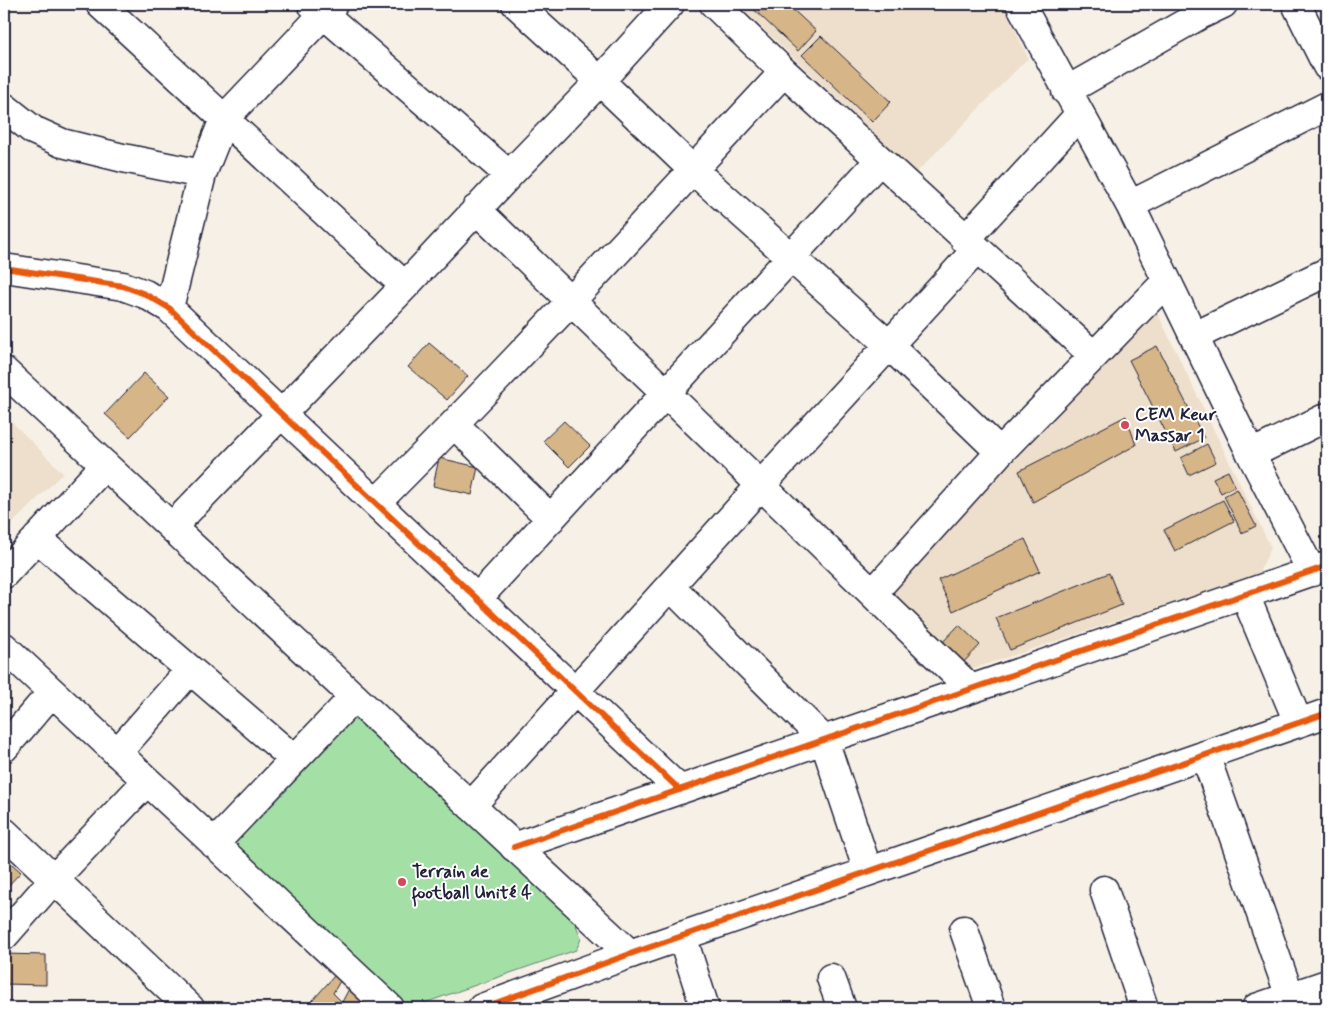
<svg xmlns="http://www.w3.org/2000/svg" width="1331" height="1012" viewBox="0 0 1331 1012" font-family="Mynerve,sans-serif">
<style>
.built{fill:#eddfcb}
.pitch{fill:#a4e0a6;stroke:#638170}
.building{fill:#d6b689;stroke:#22223b}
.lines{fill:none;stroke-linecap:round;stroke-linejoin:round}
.minor-casing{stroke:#22223b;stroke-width:31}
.tertiary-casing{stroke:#22223b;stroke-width:31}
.minor{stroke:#fff;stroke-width:28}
.tertiary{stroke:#fff;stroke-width:28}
.cycleway-casing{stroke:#fff;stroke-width:9}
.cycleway{stroke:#e8590c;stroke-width:6}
.poi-dot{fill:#d1495b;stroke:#fff;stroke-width:2}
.labels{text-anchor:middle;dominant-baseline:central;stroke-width:4;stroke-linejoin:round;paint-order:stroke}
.poi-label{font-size:18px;font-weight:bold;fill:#22223b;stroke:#fff;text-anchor:start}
</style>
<rect width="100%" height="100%" fill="#f7f0e7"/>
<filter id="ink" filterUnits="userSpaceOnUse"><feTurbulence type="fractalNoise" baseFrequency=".02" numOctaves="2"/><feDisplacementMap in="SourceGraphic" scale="10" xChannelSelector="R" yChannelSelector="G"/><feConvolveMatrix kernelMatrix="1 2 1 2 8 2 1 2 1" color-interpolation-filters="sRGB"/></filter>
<g filter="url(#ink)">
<!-- built -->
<path class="built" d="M737,4H1003L1028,58L916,173Z
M1152,302L1271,548L1258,574L963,672L882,593Z
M4,414L63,473L4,532Z"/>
<!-- pitch -->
<path class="pitch" d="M348,705L575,922L581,939L576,950L410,1008L227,841Z"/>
<!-- building -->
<path class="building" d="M748,4H787L816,31L798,51Z
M821,36L891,102L872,122L802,55Z
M429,343L468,376L447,400L408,367Z
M1157,346L1204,438L1176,452L1129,360Z
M144,373L169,396L130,437L105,414Z
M1126,416L1136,445L1033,502L1019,471Z
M564,421L590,446L569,467L543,441Z
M1207,444L1216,462L1189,475L1181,458Z
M439,458L478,467L472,495L433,486Z
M1228,471L1235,486L1221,493L1213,478Z
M1237,489L1256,526L1242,533L1224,496Z
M1223,500L1234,521L1175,551L1164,530Z
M1025,539L1040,571L953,611L938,580Z
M1109,573L1122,605L1010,650L996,618Z
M959,625L980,645L960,666L939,646Z
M4,658L16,669L4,681Z
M4,857L21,872L4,890Z
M4,954L46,955V985L4,984Z
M335,975L343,976L333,993L342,1002L351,985L368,1002V1008H306Z"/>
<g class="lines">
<!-- minor casing -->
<g class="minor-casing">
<path id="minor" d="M100,4L405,286
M312,4L509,175
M516,4L600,81L693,170L889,345L1000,452
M714,4L784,72L1094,356
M1020,4L1130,205L1251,454L1312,572
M1296,4L1327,66
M1066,91L1198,16L1223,4
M4,107L33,130L62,143L123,158L202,174
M1130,205L1327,106
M476,209L971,689
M965,240L1080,114
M4,268L123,286L145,294L169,308L680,790
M169,308L202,174L224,119L333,4
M1195,336L1327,272
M454,424L551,519
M1251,454L1327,417
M376,503C516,363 649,217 784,72
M172,527L405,286L509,175L600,81L670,4
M37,538L294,759
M4,574L105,465
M670,586L824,740L868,871
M873,593L1000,452L1167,281
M1245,595L1298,722
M477,599L879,161
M4,647L390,1008
M4,748L52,692
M117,753L190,670
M1205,755L1294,1008
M471,806L761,485L976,250
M4,832L190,1008
M214,844L354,697
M514,847L1327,566
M1104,890L1144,1008
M964,930L991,1008
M4,936L54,879L147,781
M682,936L705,1008
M831,978L842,1008
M482,1008L630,954
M1256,1008L1327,984"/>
</g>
<!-- tertiary casing -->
<g class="tertiary-casing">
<path id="tertiary" d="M4,371L630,954L1327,713"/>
</g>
<!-- minor -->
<use href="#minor" class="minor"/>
<!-- tertiary -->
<use href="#tertiary" class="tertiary"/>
<!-- cycleway casing -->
<g class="cycleway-casing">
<path id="cycleway" d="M4,268L123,286L145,294L169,308L680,790
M514,847L1327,566
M482,1008L630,954L1327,713"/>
</g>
<!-- cycleway -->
<use href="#cycleway" class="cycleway"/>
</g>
</g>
<!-- markers -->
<g class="poi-dot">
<circle cx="1125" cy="425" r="5"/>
<circle cx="402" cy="882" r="5"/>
</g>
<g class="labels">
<!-- poi labels -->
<g class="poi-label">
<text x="1135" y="415">CEM Keur<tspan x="1135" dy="21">Massar 1</tspan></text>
<text x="412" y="872">Terrain de<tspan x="412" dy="21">football Unité 4</tspan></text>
</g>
</g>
<!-- margin -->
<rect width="1331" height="1012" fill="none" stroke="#fff" stroke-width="20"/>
<rect x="10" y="10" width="1311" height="992" fill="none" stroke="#22223b" stroke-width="2" filter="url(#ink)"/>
</svg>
